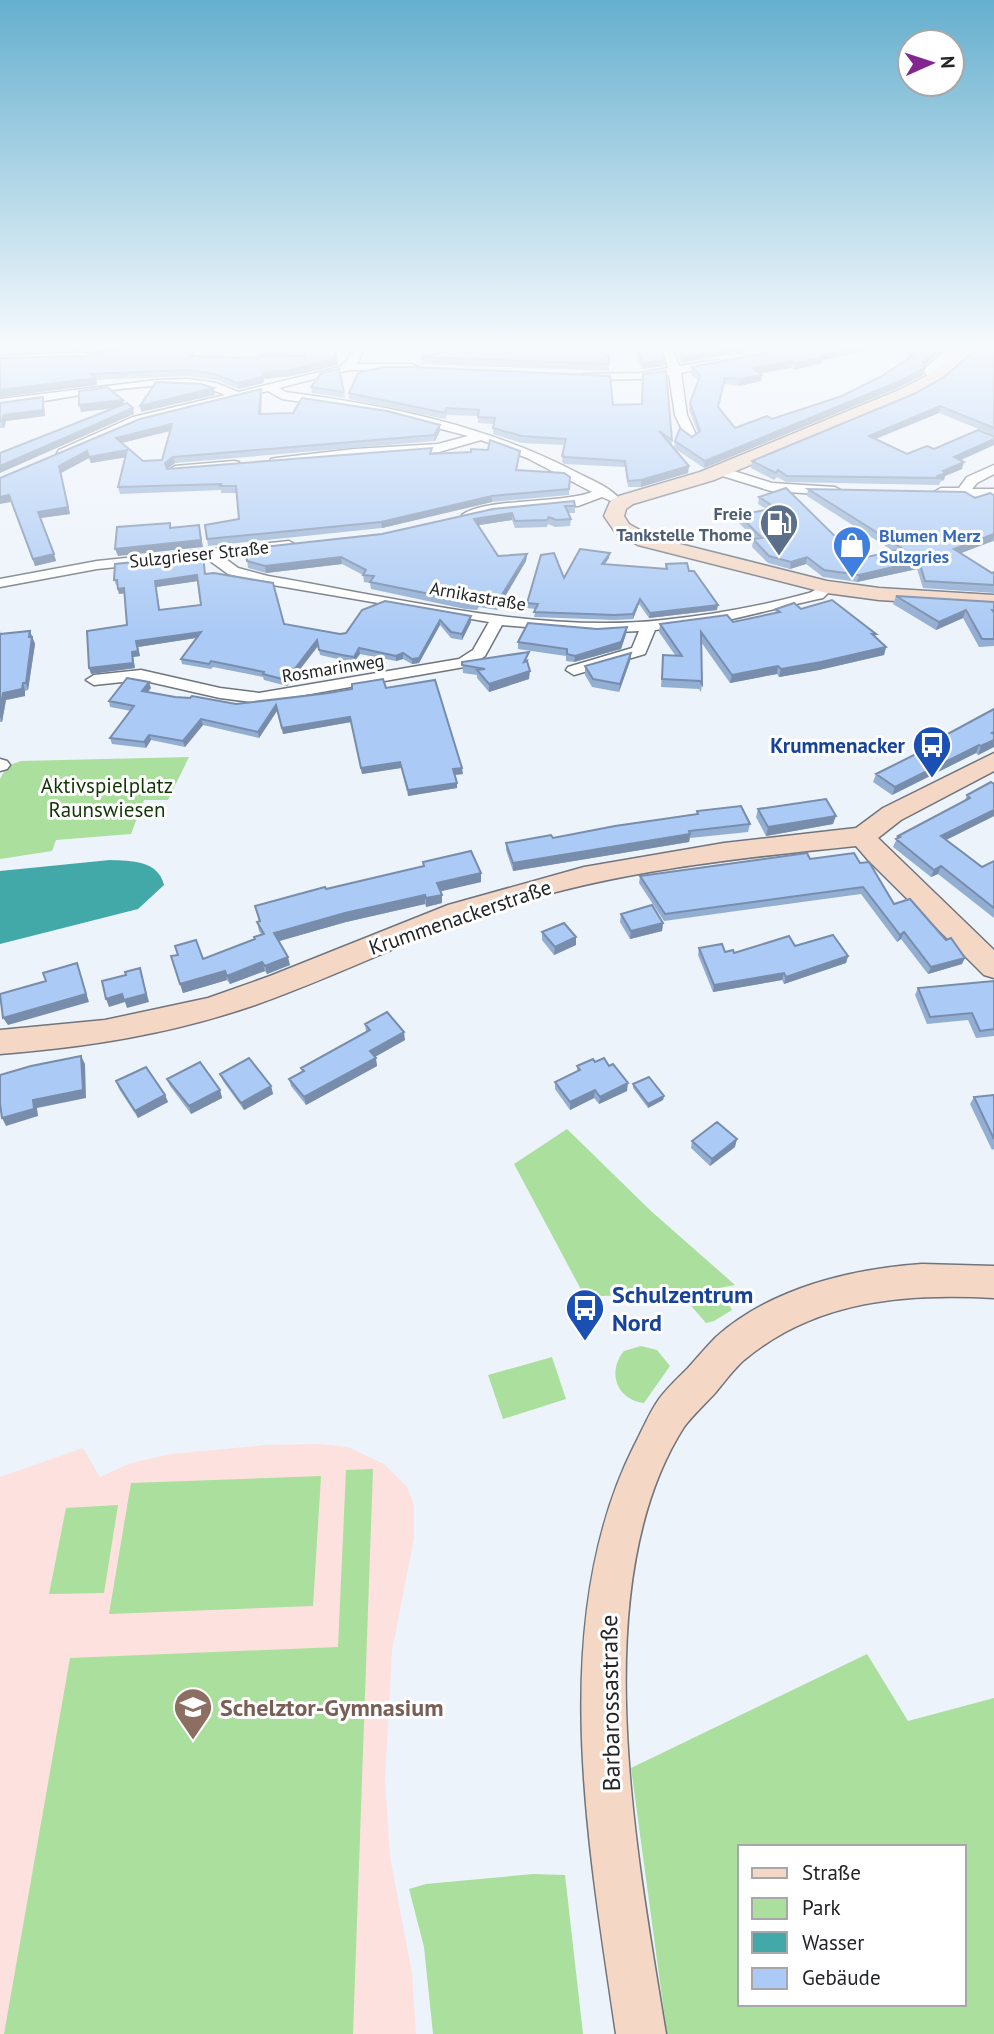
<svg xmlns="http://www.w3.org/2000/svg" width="994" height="2034" viewBox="0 0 994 2034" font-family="'PT Sans',sans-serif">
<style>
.education{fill:#fce1de}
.green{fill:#abdf9d;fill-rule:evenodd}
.water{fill:#42a8a8}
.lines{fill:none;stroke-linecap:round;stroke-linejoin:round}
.street-casing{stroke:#70757d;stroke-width:3}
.secondary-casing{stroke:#70757d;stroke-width:3}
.street{fill:#fff;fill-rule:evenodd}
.secondary{fill:#f4d7c4;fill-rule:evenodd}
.wall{fill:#93aed3;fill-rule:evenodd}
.shaded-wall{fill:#788dac}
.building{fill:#abcaf5;stroke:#788dac;stroke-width:2;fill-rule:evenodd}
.labels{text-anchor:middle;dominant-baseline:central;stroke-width:6;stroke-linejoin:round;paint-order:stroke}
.far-service-label{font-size:18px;font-weight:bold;fill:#4e5e75;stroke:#fff;text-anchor:end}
.far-shop-label{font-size:18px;font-weight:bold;fill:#366cbe;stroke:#fff;text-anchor:start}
.far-street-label{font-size:18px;fill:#222427;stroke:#fff}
.transit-label{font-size:21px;font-weight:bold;fill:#164399;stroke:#fff;text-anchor:end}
.park-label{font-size:21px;fill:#113704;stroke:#fff}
.street-label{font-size:21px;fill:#222427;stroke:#fff}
.near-transit-label{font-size:24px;font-weight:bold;fill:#164399;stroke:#fff;text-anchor:start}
.near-street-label{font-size:24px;fill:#222427;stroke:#fff}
.near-education-label{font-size:24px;font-weight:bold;fill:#785e54;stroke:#fff;text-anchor:start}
</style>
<rect width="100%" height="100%" fill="#edf3fb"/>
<!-- education -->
<path class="education" d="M320,1444L348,1447L384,1464L407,1487L414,1505V1538L392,1651L385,1779L390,1857L412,1973L416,2034H0V1477L83,1448L100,1477L131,1463L171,1454L266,1445Z"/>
<!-- green -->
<path class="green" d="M189,757L168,800H144L131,834L56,840L52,851L0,859V779L7,766L21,761Z
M567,1129L651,1211L735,1285L719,1288L732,1310L714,1321L706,1323L679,1292L585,1297L514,1164Z
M641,1346L657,1350L670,1366L644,1403C616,1400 607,1371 624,1351Z
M552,1357L566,1399L503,1419L488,1375Z
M373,1469L353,2034H4L70,1658L338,1647L346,1470Z
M321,1476L313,1606L109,1614L131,1483Z
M118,1505L104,1593L49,1594L66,1508Z
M867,1654L908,1721L994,1698V2034H667L631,1768ZM740,1847H964V2004H740Z
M533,1874L565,1875L583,2034H433L424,1947L409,1889L426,1884Z"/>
<!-- water -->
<path class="water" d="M110,860C131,861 158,860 164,885L138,909L0,944V871Z"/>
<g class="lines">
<!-- street casing -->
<g class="street-casing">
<path id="street" d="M354,346H365L357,364H412L418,367L412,370H349L279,388L285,392C385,405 482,424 572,470C587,478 606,485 618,497L611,501L602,497L578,506L515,510L464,518L462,515C483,498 561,504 592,492L527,458L481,440L439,452L271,465V459L276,458L354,449L438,444L468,436L388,415L282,399L268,391L141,423L63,457L57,453L59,450L133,417L225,395C171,370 61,402 0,407V399L157,380L189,379L216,383L238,392L340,367L347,361Z
M661,346H671L679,366L718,360L724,363L681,373L687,415L697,437L695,440H687L675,415L669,375L640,379L584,380L578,377L584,374L640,373L668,368Z
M938,346H949L955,353L935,371L940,378L934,381L930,380L923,370L943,353Z
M134,347L138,348V352L88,360L83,358L0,362V356L81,352L86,354Z
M234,461L239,462V468L175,474L169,470L175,466Z
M994,465V474L977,483L972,489H994V497L941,496L934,492L941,488H959L967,477Z
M721,467L772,483L835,487L842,491L835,495L771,491L716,474L715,471Z
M289,541L296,545L294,548L222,556L238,568L268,576C392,597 537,634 663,620C711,615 762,606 809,593C816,591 820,584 827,583L834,587L823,598L818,599L728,620L655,630L645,654L574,675L566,670L568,667L632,648L639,631L597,633L502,625L485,656L470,666L259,703L220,698L141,680L94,685L86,680L94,675L141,670L220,688L259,693L459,659L473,650L489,622L267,584L228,574L206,558L97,569L0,587V579L97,561Z
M0,759L7,761L10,765L7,769L0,771Z"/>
</g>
<!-- secondary casing -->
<g class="secondary-casing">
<path id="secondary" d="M964,346H981L940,381L911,398L714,480L633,504L626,509L624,516L629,524L652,537L827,581L879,588L994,595V607L879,600L827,593L638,545L615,532L604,516L610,502L619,496L700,472L899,390L928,375Z
M994,753V771L901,820L878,838L994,950V978L984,975L868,860L856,846C738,858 615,871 501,908C417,935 338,976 255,1005C171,1034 88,1047 0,1054V1030L105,1020L208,998L270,976L448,905L584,867L724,843L856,828L883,808Z
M922,1264L994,1266V1298C905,1293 816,1300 744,1360C734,1369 725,1381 716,1392C706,1403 693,1415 684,1427C583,1585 638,1859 666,2034H616C589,1847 546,1622 634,1446C642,1431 649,1413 659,1399C667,1388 678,1378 688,1368C697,1358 706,1347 716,1337C771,1288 851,1269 922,1264Z"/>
</g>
<!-- street -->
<use href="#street" class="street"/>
<!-- secondary -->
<use href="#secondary" class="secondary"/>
</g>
<!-- wall -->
<path class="wall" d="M0,346H117L86,351L0,354Z
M190,346H197L193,356L258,358L303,356L300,346H318L338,365L291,376L264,379L263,383L238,389L216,380L189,376L96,380L97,385L0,397V358L87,356L189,347Z
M372,346H602L605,355L609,364V371L422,364L421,357L443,352L372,348Z
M632,346H661L665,360L664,366L642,369Z
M673,346H774L681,363Z
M802,346H891L823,360L822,363L794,370L791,368L759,373L762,375L761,381L739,386L724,384L718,408L735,428L772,419L842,396L882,376L908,358L909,352L939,353L924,366L925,368L923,375L898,388L704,468L674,448L675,441L692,437L698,433L689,410L690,403L698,381L691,374L692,367Z
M994,346V435L939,413L876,439L907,454L994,436V445L961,460L962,469L945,476L944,480L941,481L939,485L786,482L777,477L774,480L751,468L752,461L914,394Z
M311,387L344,392L345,398L312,393Z
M349,393L613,405L672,440V446L688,473L641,487H628L625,467L564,464L562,462L564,445L522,443L493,434L494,424L478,423V416L447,415L445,419L349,399Z
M262,395L261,414L440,425V431L435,441L175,463L167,469L432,453L520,451L517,470L570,477L569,495L492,502L382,528L208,546L207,539L239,519L237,493H221V490L120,494L118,487L125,457L91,463L89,458L61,473L70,514L41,518L56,561L35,566L11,502L0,478ZM170,431L162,460L143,461L122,443Z
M0,403L44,404L45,416L6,421L4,428H0Z
M808,489L975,498L994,495V542L993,541L960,553L992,573L994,572V593L923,588L917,569L857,582L823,577L806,564L790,569L768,563L752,547L753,539H755L738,522L739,515L766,509L758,504L759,497L858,559L893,551L807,496Z
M575,506V513H568L571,519L570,526L555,527L548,524L547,527L515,528L512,520L478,525L498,556L527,554L526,561L497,610L479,607L477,610L465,609L371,589L370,583L364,582L363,575L342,564L266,573L248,568L246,549L382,534L493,509Z
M609,558L605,564L665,569L666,564L689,571L717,610L649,618L639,604L633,619L615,620L534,617L536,609L527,608V603L564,578Z
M204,561L205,574L284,624L340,634L346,633L362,610L471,622L462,640L451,638L440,625L419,663L412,664L403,659L396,661L360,654L354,662L342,660L320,655L318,646L287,686L264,680L263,677L213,667L211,669L182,664L181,659L196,638L138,647L140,656L133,657L135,668L91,674L127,625L124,593L119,594L117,585H116L114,580ZM198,581L201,605L160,610L156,587Z
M896,596L994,602V646L979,647L963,618L936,630L893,604Z
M776,609H801L876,634L875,637L886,647L884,655L819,670L779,677L777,674L730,683L701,642L702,684L701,692L699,689L661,687L663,655H675L659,632L660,624L733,622L775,613Z
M627,627L626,634L621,649L574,662L566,661V656L518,649V642L597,629Z
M0,631L1,634L32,637L35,644L28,690L25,691V696L6,700L2,722H0Z
M631,653L630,661L619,692L592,687L585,675V666Z
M529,659L527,662L529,679L489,692L477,678V675L463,673L462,662Z
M151,688L147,692L175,697L236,704L386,688L463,774L455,775L457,788L408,796L401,768L362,774L351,722L283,734L277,711L259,738L203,725L185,747L151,740L146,748L112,744L110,738L131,711L110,707L109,701Z
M994,709V747L978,755L976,753L892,795L873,782L876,774L941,742L942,737Z
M994,784V816L946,840L982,867L994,861V918L938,874L931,877L893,847L898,836L965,800L967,795Z
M758,809L833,824L766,836L756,817Z
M697,811L750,824L748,832L690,838L689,842L513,871L506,850V843L553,838L696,815Z
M810,859L860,863L894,904L962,964L928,974L901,939L897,942L861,894L664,921L639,883L640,876Z
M423,862L481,882L441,891L442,903L426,907L425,904L346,922L279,941L290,965L267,974L265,971L230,984L227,980L183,993L171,956L203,959L254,940V937L261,934L259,931L257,922L259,921L255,906L423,867Z
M621,914L663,923L662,931L630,939L620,922Z
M542,932L576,937V945L554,955L542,940Z
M795,946L848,956L846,963L784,984L782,980L713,992L698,955L699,948L734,953Z
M994,981V1036L976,1038L968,1020L927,1024L915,995L918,988Z
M365,1024L405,1040L375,1057L377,1066L306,1105L291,1086L289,1079L302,1072L301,1068L366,1032Z
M595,1062L627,1091L599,1104L594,1098L570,1110L555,1089V1082L577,1071V1066Z
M220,1074L271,1086L273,1094L244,1110L223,1081Z
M167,1079L220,1090L222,1098L191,1114L170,1086Z
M116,1081L165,1095L168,1102L138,1118L119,1089Z
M633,1084L664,1096L663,1100L648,1108L633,1088Z
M994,1095V1149L992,1150L970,1104L974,1097Z
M692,1141L735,1147L710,1166L691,1148Z"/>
<!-- shaded-wall -->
<path class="shaded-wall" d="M85,346H117L86,351Z
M193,346H197L191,362L190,356Z
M741,346H774L681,363L682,357Z
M863,346H891L823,360L822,363L794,370L795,363L821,355Z
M941,346L939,353L921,368L923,362Z
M337,358L338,365L291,376L264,379L263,383L238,389L237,383L263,372Z
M665,360L664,366L642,369L643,363Z
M792,361L791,368L752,375L753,368Z
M925,368L923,375L898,388L704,468L705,461Z
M762,375L761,381L739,386L740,379Z
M96,378L97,385L0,397V390Z
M214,388L215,395L141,412L140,406Z
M261,389L262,395L260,420L259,414Z
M43,397L44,404L45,416L6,421L4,428L1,421L4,415Z
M123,400L125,407L81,412L79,405Z
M940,406L939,413L867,442L869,436Z
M133,408L134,414L0,473V466Z
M172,424L174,430L117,444L116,438Z
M440,425V431L435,441L434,435Z
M994,439V445L952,464L954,457Z
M127,450L128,457L91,463L89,457Z
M87,451L89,458L61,473L70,514L40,518L38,512L59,466Z
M173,457L175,463L167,469L165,463Z
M964,462L962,469L945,476L944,480L941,481L942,478H938L943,471Z
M689,466L688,473L641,487V480Z
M9,495L11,502L0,504V497Z
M492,496V502L382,528L381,522Z
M512,513V520L474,526V519Z
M199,525L203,547L118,556L115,549Z
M994,534L993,541L951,557L954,549Z
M610,553L609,558L601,569L602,564Z
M54,554L56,561L35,566L33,559Z
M527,554L526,561L497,610V603Z
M341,557L342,564L266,573L265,566Z
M807,557L806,564L790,569L791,562Z
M919,561L917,569L857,582L859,575Z
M197,575L198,581L156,587L161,616L155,581Z
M124,588L125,593L119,594L118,589Z
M640,599L639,604L633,619V614Z
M718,605L717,610L649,618L650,613Z
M966,610L963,618L936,630L939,622Z
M471,616V622L462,640V634Z
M440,620V625L419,663L412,664V659Z
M627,627L626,634L621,649L574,662L575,656Z
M30,631L35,644L28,690L26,683Z
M201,632L202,637L138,647L140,656L133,657L135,668L91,674L89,668L132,652L136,641Z
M317,640L318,646L287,686L286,680Z
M886,647L884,655L819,670L779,677L781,669Z
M359,648L360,654L354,662V657Z
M403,653V659L396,661V656Z
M631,653L630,661L619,692L620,684Z
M778,666L777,674L730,683L732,675Z
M530,671L529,679L489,692V684Z
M149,682L151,688L144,697L142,691Z
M23,683L25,691V696L6,700L2,722L0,716V711L3,693Z
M276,705L277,711L259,738L258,732Z
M350,717L351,722L283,734L282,728Z
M201,719L203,725L185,747L183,741Z
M149,735L151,740L146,748L144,742Z
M994,740V747L978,755L981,746Z
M979,745L976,753L892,795L895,787Z
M400,762L401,768L362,774L361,768Z
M462,768L463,774L453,775V769Z
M457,783V788L408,796V790Z
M994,810V816L938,844L941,836Z
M836,816L833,824L766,836L768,827Z
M690,834L689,842L513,871V863Z
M941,866L938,874L931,877L934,870Z
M481,873V882L438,892L437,883Z
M425,895V904L346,922L276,942L274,933L345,913Z
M442,895V903L426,907V898Z
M663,923L662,931L630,939L631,931Z
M904,932L901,939L897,942L900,935Z
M576,937V945L554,955L555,947Z
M848,956L846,963L784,984L786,977Z
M288,957L290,965L267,974L265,966Z
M965,958L962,964L928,974L931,967Z
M262,962L265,971L230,984L227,976Z
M77,963L89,1002L8,1025L3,1018Z
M140,968L149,1002L127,1008L125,1002L109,1007L106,999L122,994Z
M225,971L227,980L183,993L180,984Z
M784,973L782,980L713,992L714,985Z
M404,1032L405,1040L371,1059L370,1051Z
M81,1056L85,1064L86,1098L37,1108L38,1116L6,1126L2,1118L33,1100Z
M376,1058L377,1066L306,1105L304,1097Z
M628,1083L627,1091L599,1104L600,1097Z
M271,1086L273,1094L244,1110L241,1103Z
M220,1090L222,1098L191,1114L189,1106Z
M595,1090L594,1098L570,1110V1102Z
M165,1095L168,1102L138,1118L135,1111Z
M664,1096L663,1100L648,1108V1104Z
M737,1139L735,1147L710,1166L712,1159Z"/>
<!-- building -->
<path class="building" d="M0,346H60L0,348Z
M190,346H193L190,356L258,358L259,355L305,356L301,346H318L333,358L336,353L337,358L290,370L263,372L262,377L237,383L215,374L188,370L91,374L96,378L0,390V358L87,356L124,349L189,347Z
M445,346H602L605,355H609V364L421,357L465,347Z
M635,346H661L665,360L643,363Z
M677,346H741L682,357Z
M802,346H863L821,355L824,357L795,363L792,361L753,368L762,375L740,379L725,378L718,407L735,428L767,416L772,419L842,396L882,376L915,354L909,352L917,346H941L923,362L925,368L900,381L705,461L675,441L680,428L692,437L700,431L690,403L700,376L692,367Z
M980,346H994V428L940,406L869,436L907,454L927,446L934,449L978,430L994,436V439L954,457L964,462L943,471L946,473L938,476L942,478L787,476L778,470L776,473L752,461L914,394L944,377Z
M384,367H412L610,376L613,405L642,404L643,374L666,371L672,440L659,431L689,466L641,480L628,481L625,461L565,457L562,456L566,439L522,436L493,428L495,418L478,417L479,410L446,408L445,413L349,393L358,373Z
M339,369L344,392L311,387L321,373Z
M156,382L201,384L214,388L140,406Z
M107,387L123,400L79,405V391Z
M261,389L259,414L293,413L302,398L387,411L440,425L434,435L173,457L165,463L167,469L432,448L430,454L471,452V449L488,450L490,440L520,451L516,470L564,473L570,477L569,489L492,496L381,522L207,539L205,525L239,519L236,486H220L221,484L118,487L127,450L89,457L87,451L59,466L68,507L38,512L54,554L33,559L9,495L0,497V478L140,419ZM172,424L162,460L143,461L116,438Z
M43,397V410L4,415L1,421H0V403Z
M127,403L133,408L0,466V453Z
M786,488L858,559L903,549L808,489L965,492L975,498L990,493L994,495V534L954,549L992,573L994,572V585L925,581L919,561L859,575L824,570L807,557L791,562L769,556L753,539L762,538L739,515L776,508L759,497Z
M574,501L575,506H565L571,519L556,520L549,517L547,520L515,521L512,513L474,519L498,556L527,554L497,603L478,599L477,603L465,601L370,582L374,576L363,575L366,570L341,557L265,566L247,561L246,549L382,534L493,509Z
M170,523V528L199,525L201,540L115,549L117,527Z
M580,549L610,553L602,564L667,569L666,564L687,563L689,571H694L718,605L650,613L640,599L633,614L615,615L534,612L538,604L527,603L541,555L554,553L564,578Z
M203,555L205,574L214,573L273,583L284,624L340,634L346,633L362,610L385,601L471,616L462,634L451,632L440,620L419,658L412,659L403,653L396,656L359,648L354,657L342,655L319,650L317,640L286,680L263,674L264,672L211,661L209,664L181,659L201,632L136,641L138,651L132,652L133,663L89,668L87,631L127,625L124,588L118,589L117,580H114L115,564ZM197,575L201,605L159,610L155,581Z
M896,596L994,602V610H992L994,613V639H982L966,610L939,622Z
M832,600L876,634H872L886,647L821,662L781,669L778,666L732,675L701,632L702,684L700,681L662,679L663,655L682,656L660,624L727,615L733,622L780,612L776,609L794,603L801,609Z
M528,623L597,629L627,627L621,642L575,656L567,654V649L518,642Z
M30,631L29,637H32L26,683H23L22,689L3,693L0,711V634Z
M529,652L524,662L527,661L530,671L489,684L477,670L485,669L462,665V662Z
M631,653L620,684L593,679L585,666Z
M127,678L149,682L142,691L175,697L190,698L192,696L236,704L329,693L352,689V684L383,679L386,688L435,680L462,768L453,769L457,783L408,790L400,762L361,768L350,717L282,728L276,705L258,732L201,719L183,741L149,735L144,742L110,738L134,706L109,701Z
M994,709V732L992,733L994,734V740L981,746L979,745L895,787L876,774L946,739L942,737Z
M991,782L994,784V810L941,836L982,867L994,861V908L941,866L934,870L896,839L900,837L898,836L970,798L967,795Z
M826,799L836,816L768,827L758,809Z
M741,806L750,824L689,831L690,834L513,863L506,843L551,835L553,838L615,826L698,814L697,811Z
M471,851L481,873L437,883L442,895L426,898L425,895L345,913L274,933L288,957L265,966L262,962L227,976L225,971L180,984L171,956L178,955L175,946L196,940L203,959L255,939L254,937L264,934L257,922L260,921L255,906L325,887L326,889L424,866L423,862Z
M807,853L810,859L854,853L860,863L869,862L894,904L910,899L946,940L951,938L965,958L931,967L904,932L900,935L863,887L665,914L640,876Z
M652,905L663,923L631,931L621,914Z
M564,923L576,937L555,947L542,932Z
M833,935L848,956L786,977L784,973L714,985L699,948L722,944L725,952L733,950L734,953L789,936L795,946Z
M77,963L86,994L3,1018L0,994L46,981L43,973Z
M140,968L146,994L124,1000L122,994L106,999L102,981L126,975L125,972Z
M994,981V1029L980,1031L972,1013L930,1017L918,988Z
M387,1012L404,1032L370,1051L376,1058L304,1097L289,1079L304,1071L301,1068L370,1030L365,1024Z
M81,1056L83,1090L33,1100L34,1109L2,1118L0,1104V1075L31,1066Z
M249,1058L271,1086L241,1103L220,1074Z
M604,1058L609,1066L613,1064L628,1083L600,1097L595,1090L570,1102L555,1082L580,1070L577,1066L593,1059L595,1062Z
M200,1062L220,1090L189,1106L167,1079Z
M146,1067L165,1095L135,1111L116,1081Z
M649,1077L664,1096L648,1104L633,1084Z
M994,1095V1139L974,1097Z
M717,1122L737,1139L712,1159L692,1141Z"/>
<!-- sky -->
<linearGradient id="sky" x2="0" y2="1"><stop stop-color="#65afce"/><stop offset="0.55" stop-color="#f7fafd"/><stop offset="1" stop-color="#f7fafd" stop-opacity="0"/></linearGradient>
<rect width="994" height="631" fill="url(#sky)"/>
<!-- icons -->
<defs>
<g id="fuel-pin" transform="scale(2.0125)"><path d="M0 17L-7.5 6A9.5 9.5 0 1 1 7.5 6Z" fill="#5c6f8a" stroke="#fff"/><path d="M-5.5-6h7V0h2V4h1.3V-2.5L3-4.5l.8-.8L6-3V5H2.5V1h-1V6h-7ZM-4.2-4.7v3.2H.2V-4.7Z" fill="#fff"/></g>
<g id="shop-pin" transform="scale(2.0125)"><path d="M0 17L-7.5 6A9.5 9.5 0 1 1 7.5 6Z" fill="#3f7fe0" stroke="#fff"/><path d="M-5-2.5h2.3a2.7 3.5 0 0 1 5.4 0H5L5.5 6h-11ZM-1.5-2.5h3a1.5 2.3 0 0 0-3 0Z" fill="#fff"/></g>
<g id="bus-pin" transform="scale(2.0125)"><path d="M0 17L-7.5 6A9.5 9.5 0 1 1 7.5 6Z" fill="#1a4fb4" stroke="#fff"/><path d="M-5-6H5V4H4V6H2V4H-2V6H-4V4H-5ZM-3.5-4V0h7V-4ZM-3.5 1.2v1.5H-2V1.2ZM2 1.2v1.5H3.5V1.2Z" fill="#fff"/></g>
<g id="school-pin" transform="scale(2.0125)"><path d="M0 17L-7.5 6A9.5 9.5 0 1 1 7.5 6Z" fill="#8d6e63" stroke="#fff"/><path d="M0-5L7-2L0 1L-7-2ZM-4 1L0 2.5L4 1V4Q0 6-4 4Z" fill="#fff"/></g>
</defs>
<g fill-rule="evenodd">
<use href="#fuel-pin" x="779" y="523"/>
<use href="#shop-pin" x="852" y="545"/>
<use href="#bus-pin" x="932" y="745"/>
<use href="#bus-pin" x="585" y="1308"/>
<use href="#school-pin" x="193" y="1707"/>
</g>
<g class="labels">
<!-- far-service labels -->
<g class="far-service-label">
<text x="752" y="513">Freie<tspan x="752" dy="21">Tankstelle Thome</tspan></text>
</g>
<!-- far-shop labels -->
<g class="far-shop-label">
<text x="879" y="535">Blumen Merz<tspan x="879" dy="21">Sulzgries</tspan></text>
</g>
<!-- far-street labels -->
<g class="far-street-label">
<text transform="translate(199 554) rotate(-6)">Sulzgrieser Straße</text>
<text transform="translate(478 596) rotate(10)">Arnikastraße</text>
<text transform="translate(333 668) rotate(-9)">Rosmarinweg</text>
</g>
<!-- transit labels -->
<g class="transit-label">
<text x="905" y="745">Krummenacker</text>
</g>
<!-- park labels -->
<g class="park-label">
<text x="107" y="785">Aktivspielplatz<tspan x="107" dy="24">Raunswiesen</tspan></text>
</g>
<!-- street labels -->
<g class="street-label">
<text transform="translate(460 917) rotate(-19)">Krummenackerstraße</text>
</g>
<!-- near-transit labels -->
<g class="near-transit-label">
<text x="612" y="1294">Schulzentrum<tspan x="612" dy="28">Nord</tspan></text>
</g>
<!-- near-street labels -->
<g class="near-street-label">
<text transform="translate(610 1703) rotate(-91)">Barbarossastraße</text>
</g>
<!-- near-education labels -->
<g class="near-education-label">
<text x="220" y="1707">Schelztor-Gymnasium</text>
</g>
</g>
<!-- legend -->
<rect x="738" y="1845" width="228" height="161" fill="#ffffff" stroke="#a7a7a9" stroke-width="2"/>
<rect x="752" y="1868" width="35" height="10" fill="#f4d7c4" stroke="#a7a7a9" stroke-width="2"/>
<text x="802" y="1880" font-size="21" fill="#222427">Straße</text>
<rect x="752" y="1898" width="35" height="21" fill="#abdf9d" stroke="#a7a7a9" stroke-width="2"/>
<text x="802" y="1915" font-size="21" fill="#222427">Park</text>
<rect x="752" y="1932" width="35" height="21" fill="#42a8a8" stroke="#a7a7a9" stroke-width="2"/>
<text x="802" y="1950" font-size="21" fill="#222427">Wasser</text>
<rect x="752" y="1968" width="35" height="21" fill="#abcaf5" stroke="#a7a7a9" stroke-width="2"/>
<text x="802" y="1985" font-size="21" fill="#222427">Gebäude</text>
<!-- north arrow -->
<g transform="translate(931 63) rotate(87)"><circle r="33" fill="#ffffff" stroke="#a7a7a9" stroke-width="2"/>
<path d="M0-5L12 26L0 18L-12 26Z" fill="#822692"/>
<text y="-10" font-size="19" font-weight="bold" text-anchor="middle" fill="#222427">N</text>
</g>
</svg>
